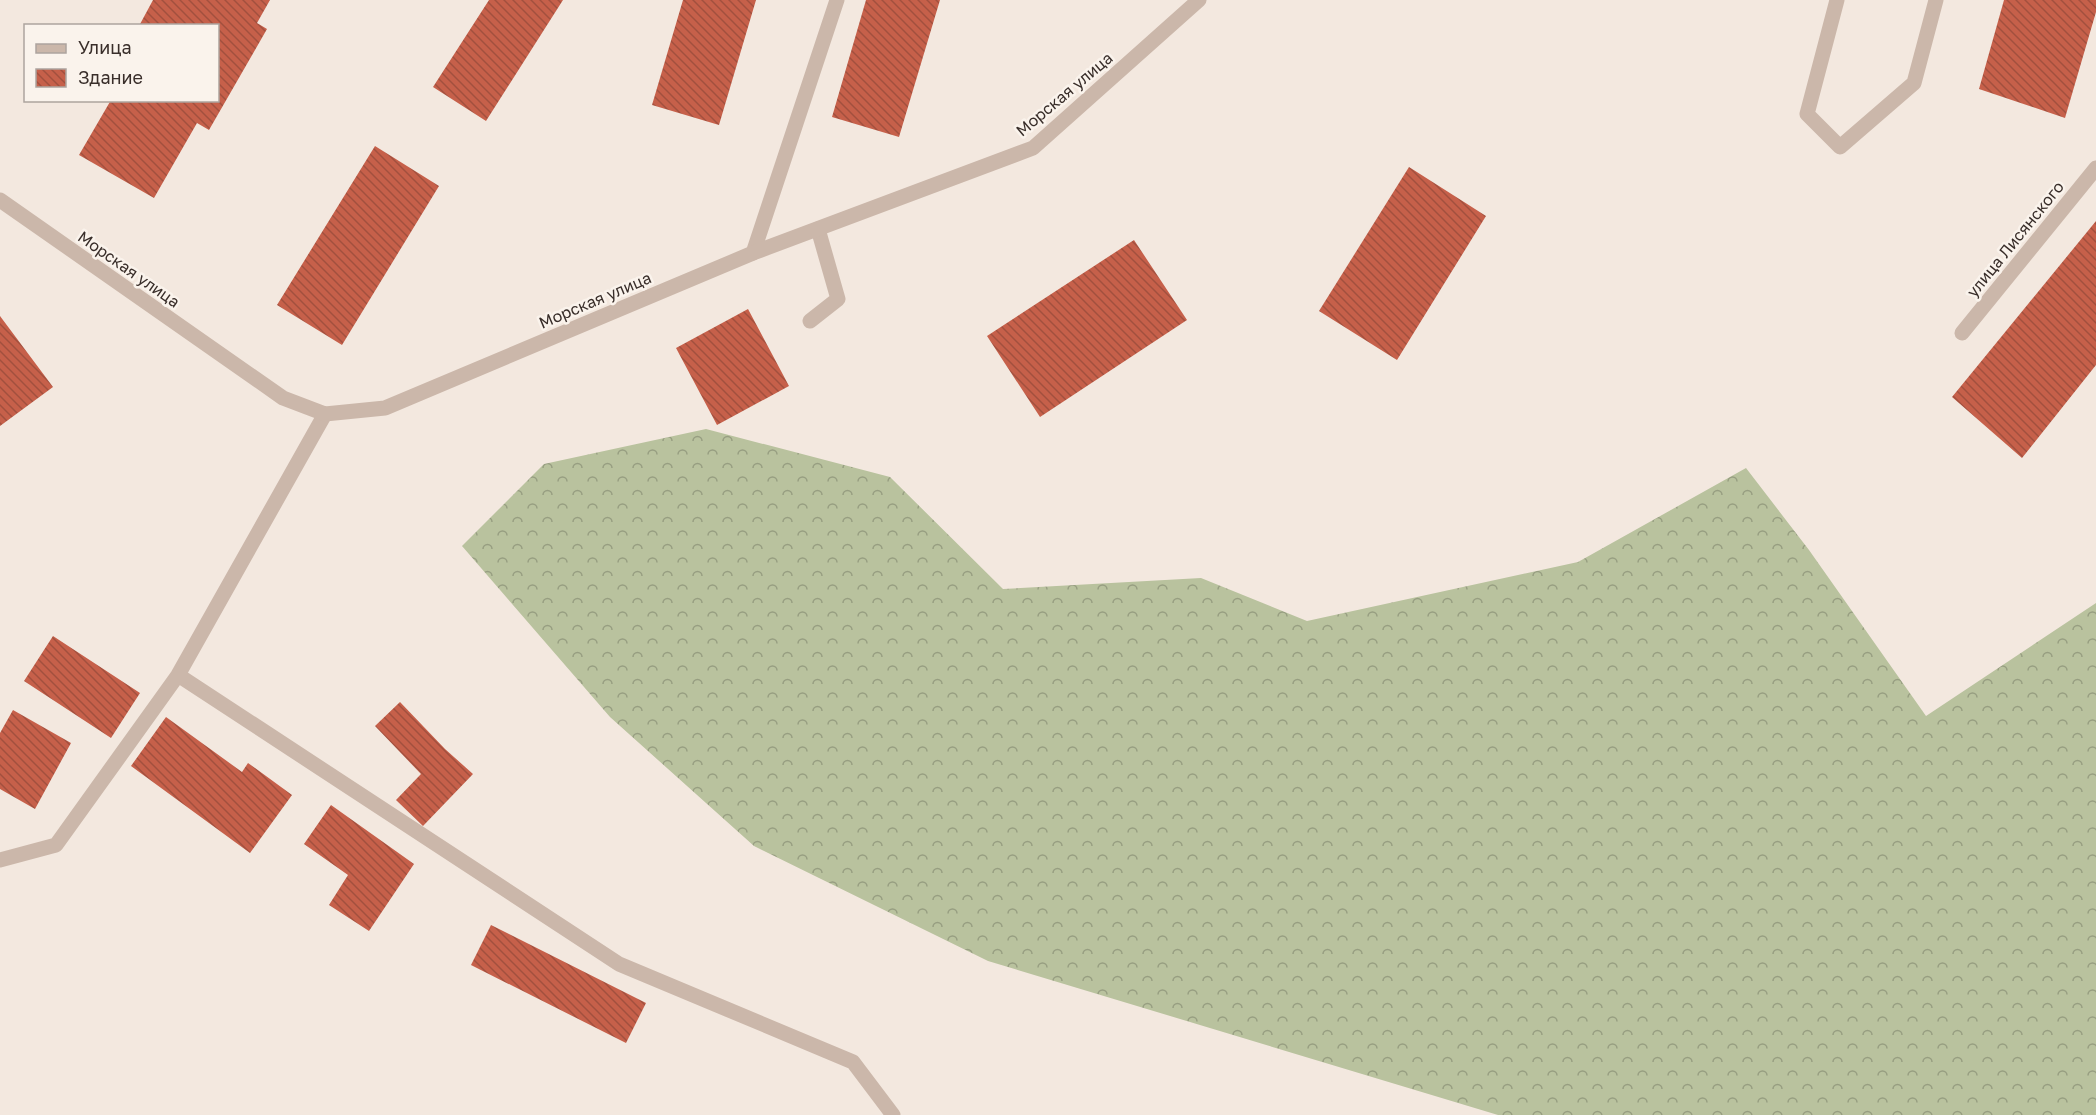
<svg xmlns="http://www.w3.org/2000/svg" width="2096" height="1115" viewBox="0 0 2096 1115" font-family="'Golos Text',sans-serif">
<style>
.forest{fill:url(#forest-crowns)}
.building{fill:url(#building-back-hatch)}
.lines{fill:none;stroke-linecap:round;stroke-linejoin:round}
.lane{stroke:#cbb7aa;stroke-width:15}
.street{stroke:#cbb7aa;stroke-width:15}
.labels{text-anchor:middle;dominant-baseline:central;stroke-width:5;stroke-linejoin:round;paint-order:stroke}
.street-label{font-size:16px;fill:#392e2a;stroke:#faf3ec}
</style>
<defs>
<pattern id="forest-crowns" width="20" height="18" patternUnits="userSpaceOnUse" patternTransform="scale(1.5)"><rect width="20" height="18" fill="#b9c29e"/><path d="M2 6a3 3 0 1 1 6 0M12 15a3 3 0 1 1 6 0" fill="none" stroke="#979e81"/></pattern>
<pattern id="building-back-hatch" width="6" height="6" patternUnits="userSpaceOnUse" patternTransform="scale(1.5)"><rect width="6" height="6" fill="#c6604a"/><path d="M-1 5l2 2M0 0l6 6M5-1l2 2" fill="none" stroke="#a2503e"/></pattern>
</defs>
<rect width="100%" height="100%" fill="#f3e8df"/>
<!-- forest -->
<path class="forest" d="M706,429L890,477L1003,589L1201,578L1307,621L1578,562L1746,468L1809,550L1926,716L2096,603V1115H1498L988,961L754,846L610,717L462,546L544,464Z"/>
<!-- building -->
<path class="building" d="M153,0H270L257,23L267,29L209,130L197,123L154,198L79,155L111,100H218V26H139Z
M489,0H563L486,121L433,87Z
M683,0H756L719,125L652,105Z
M866,0H940L899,137L832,117Z
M2004,0H2096V12L2065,118L1979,89Z
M375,146L439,186L342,345L277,305Z
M1409,167L1486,216L1397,360L1319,311Z
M2096,221V365L2022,458L1952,397Z
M1134,240L1187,320L1040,417L987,336Z
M748,309L789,386L717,425L676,348Z
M0,316L53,387L0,426Z
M53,636L140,693L111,738L24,681Z
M400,702L445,749L473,774L423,826L396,800L421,774L375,726Z
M13,710L71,743L35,809L0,789V733Z
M166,717L242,772L248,763L292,795L250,853L131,766Z
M331,805L414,864L369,931L329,905L348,875L304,844Z
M491,925L646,1003L626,1043L471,965Z"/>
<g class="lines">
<!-- lane -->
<path class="lane" d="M1837,0L1807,114L1840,147L1914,83L1936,0
M753,253L837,0
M810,321L838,299L818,229
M325,414L178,675L619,964L853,1062L893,1115
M0,860L56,845L178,675"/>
<!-- street -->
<path class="street" d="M0,200L283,398L325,414L385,408L753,253L1033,148L1199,0
M1962,333L2096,168"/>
</g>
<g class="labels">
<!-- street labels -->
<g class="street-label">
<text transform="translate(1064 94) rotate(-40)">Морская улица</text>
<text transform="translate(2015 239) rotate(-51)">улица Лисянского</text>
<text transform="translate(129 269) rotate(35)">Морская улица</text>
<text transform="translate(595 300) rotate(-23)">Морская улица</text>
</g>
</g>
<!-- legend -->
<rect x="24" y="24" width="195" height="78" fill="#faf3ec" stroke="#ada49e" stroke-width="1.5"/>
<rect x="36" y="44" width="30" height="9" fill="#cbb7aa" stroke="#ada49e" stroke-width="1.5"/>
<text x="78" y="54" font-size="18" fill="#392e2a">Улица</text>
<rect x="36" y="69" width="30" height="18" fill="url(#building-back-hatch)" stroke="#ada49e" stroke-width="1.5"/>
<text x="78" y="84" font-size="18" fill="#392e2a">Здание</text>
</svg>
